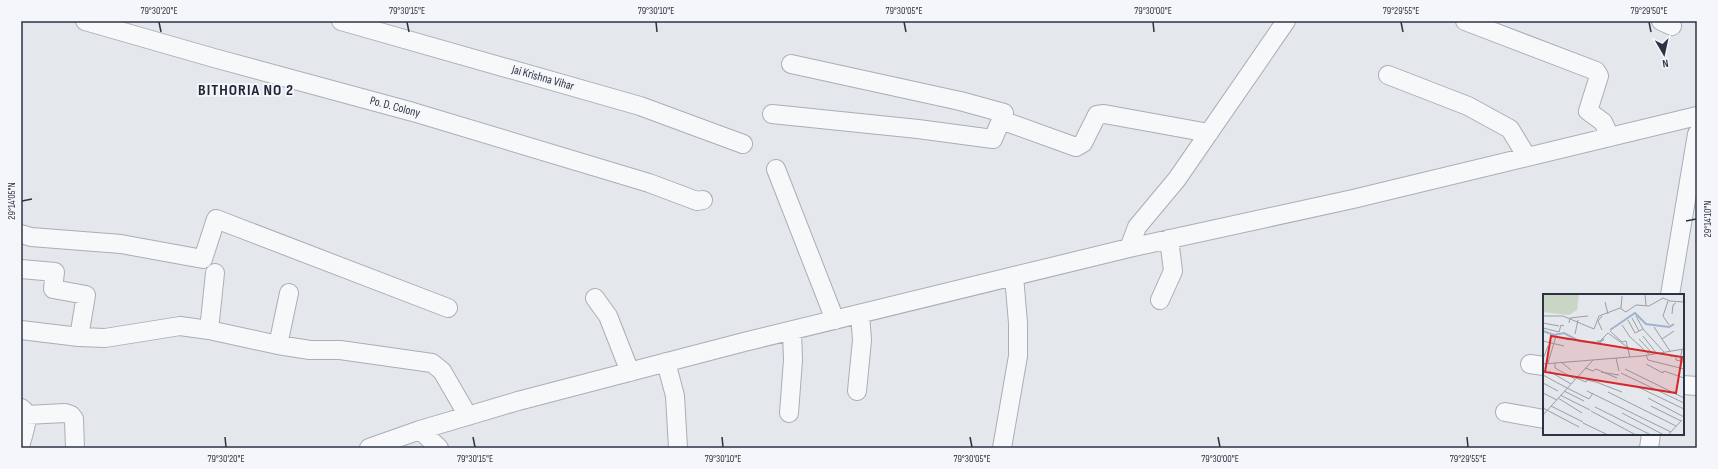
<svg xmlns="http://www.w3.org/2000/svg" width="1718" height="469" viewBox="0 0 1718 469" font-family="'Sofia Sans Condensed',sans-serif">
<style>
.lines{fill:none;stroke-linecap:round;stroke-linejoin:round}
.minor-casing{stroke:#a9aeb7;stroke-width:20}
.minor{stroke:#f7f8fa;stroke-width:18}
.ticks{fill:none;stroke:#2b3445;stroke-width:1.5}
.labels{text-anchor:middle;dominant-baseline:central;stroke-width:4;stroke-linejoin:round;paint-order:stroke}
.street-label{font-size:12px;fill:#2b3445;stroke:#f4f6f9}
.district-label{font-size:16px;font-weight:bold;letter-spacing:1px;fill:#1d2536;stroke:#f4f6f9}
.inset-river{fill:none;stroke:#9fb4cc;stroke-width:2}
.inset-road{fill:none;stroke:#9a9fa9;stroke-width:1}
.view{fill:#d62828;fill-opacity:0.15;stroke:#d62828;stroke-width:2}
.inset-edge{fill:none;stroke:#2b3445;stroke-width:2}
.neatline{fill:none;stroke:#2b3445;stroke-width:1.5}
.ticks-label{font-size:10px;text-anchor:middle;fill:#2b3445}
</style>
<rect width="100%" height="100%" fill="#e4e7ec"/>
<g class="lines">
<!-- minor casing -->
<g class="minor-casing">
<path id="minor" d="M85,21L214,58L413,112L649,183L697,201L703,200
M341,21L640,106L743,144
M1465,21L1596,71L1599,76L1588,111L1603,122L1610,137
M1661,21L1672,26
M791,64L960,101L1004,113L1001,120L1076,147L1083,143L1097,115L1104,114L1209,133
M1388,75L1468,106L1510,129L1527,157
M772,114L918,129L993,139L1001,120
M776,169L835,320
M21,234L31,237L121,244L203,259L216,219L448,308
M1129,248L1137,227L1177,179L1286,21
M21,269L55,272L53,289L86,295L79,337
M1670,295L1697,134
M595,298L608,316L630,372
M1160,300L1173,271L1169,239
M21,330L79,337L105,338L180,326L209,330L278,345L310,350H340L432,363L442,371L468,416
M209,330L215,273
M278,345L289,293
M666,362L675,396L678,448
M1530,364L1544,366
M1683,385L1697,386
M857,391L862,340L860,314
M21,408C32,414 23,434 21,443
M1505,412L1544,419
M789,413L793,360L792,331
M26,415L65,413L71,415L74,419L75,448
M420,430L439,448
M369,448L420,430L518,401L744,342L1129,248L1353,199L1697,116
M1002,448L1018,356V323L1014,276
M1649,448L1651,434"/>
</g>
<!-- minor -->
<use href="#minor" class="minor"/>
</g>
<!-- ticks -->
<path class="ticks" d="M159,22L161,32M407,22L409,32M656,22L657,32M904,22L906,32M1153,22L1154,32M1401,22L1403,32M1649,22L1651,32M22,201L32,199M1686,221L1696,219M225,437L226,447M473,437L475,447M722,437L723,447M970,437L972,447M1218,437L1220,447M1467,437L1468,447"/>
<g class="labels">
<!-- street labels -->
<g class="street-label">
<text transform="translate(543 78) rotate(16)">Jai Krishna Vihar</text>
<text transform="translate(395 107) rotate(15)">Po. D. Colony</text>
</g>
<!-- district labels -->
<g class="district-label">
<text x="246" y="90">BITHORIA NO 2</text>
</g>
</g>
<!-- overview -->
<g transform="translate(1543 294)">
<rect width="141" height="141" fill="#e4e7ec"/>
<path d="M0,0H36L34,16L26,21L0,18Z" fill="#c9d6c5"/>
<path class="inset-river" d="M67,36L92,19L103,30L126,33L131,30M0,37L11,41L21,39L36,47L56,49L61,45"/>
<path class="inset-road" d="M102,0L103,12M125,7L120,22L126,31M62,8L65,20M78,14L79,2M129,20L130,11L133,9M0,22H20L51,35L56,22L77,14L83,18L93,11L106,12L120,4L127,7L141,8M59,22L55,27L59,36M93,22L100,35L121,58M89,24L96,37M85,26L92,39L100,35M0,29L16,32M26,29L27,24L45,22M79,31L87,43L107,61M111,33L127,57M0,34L16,38L18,31L21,32M67,37L79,48L83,47L87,63M32,40L35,26M100,42L114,60M96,45L110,60M119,45L131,37M0,47L21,52M54,47H57L65,39L87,55M139,55L137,67L141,68M103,61L105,66L141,75M127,62H133V66L137,67M73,64L76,77M0,65L5,52M18,68L28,76M5,69L13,42L26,46M12,69V74L32,85M0,70L99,62L141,55M103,70L120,79L121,77L141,84M42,74L50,77L53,75L74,84M82,75L141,104M6,77L28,90M58,78L76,81M78,79L141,109M0,81L24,94M33,84L43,88L44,86L53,88L79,98M0,89L15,97M93,92L141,115M24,94L46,105L50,99M21,97L41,107M44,97L128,138M65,98L133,132M0,99L14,106M17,101L47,116M15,104L39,119M105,104L141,123M8,112L40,128M108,112L138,127M52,113L108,141M0,114L36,133M48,117L93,141M79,119L121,141M0,121L50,66M40,129L65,141M125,141L139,126"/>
<path class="view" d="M8,42L139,63L133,99L2,78Z"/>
<rect width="141" height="141" class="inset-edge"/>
</g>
<!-- border -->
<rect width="1718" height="469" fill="none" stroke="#f4f6f9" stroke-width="44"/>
<!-- north arrow -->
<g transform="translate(1664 54) rotate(171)" stroke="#f4f6f9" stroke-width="3" paint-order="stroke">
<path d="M0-3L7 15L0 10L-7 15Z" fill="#2b3445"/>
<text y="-6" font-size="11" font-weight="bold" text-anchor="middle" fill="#2b3445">N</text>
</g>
<rect x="22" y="22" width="1674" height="425" class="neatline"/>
<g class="ticks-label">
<text x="159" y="14">79°30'20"E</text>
<text x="407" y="14">79°30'15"E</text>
<text x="656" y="14">79°30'10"E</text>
<text x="904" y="14">79°30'05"E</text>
<text x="1153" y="14">79°30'00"E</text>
<text x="1401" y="14">79°29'55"E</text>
<text x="1649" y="14">79°29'50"E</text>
<text transform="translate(11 201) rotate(-90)" y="4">29°14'05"N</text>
<text transform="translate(1707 219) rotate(-90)" y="4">29°14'10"N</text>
<text x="226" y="462">79°30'20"E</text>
<text x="475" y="462">79°30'15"E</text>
<text x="723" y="462">79°30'10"E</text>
<text x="972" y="462">79°30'05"E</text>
<text x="1220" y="462">79°30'00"E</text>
<text x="1468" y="462">79°29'55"E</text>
</g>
</svg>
